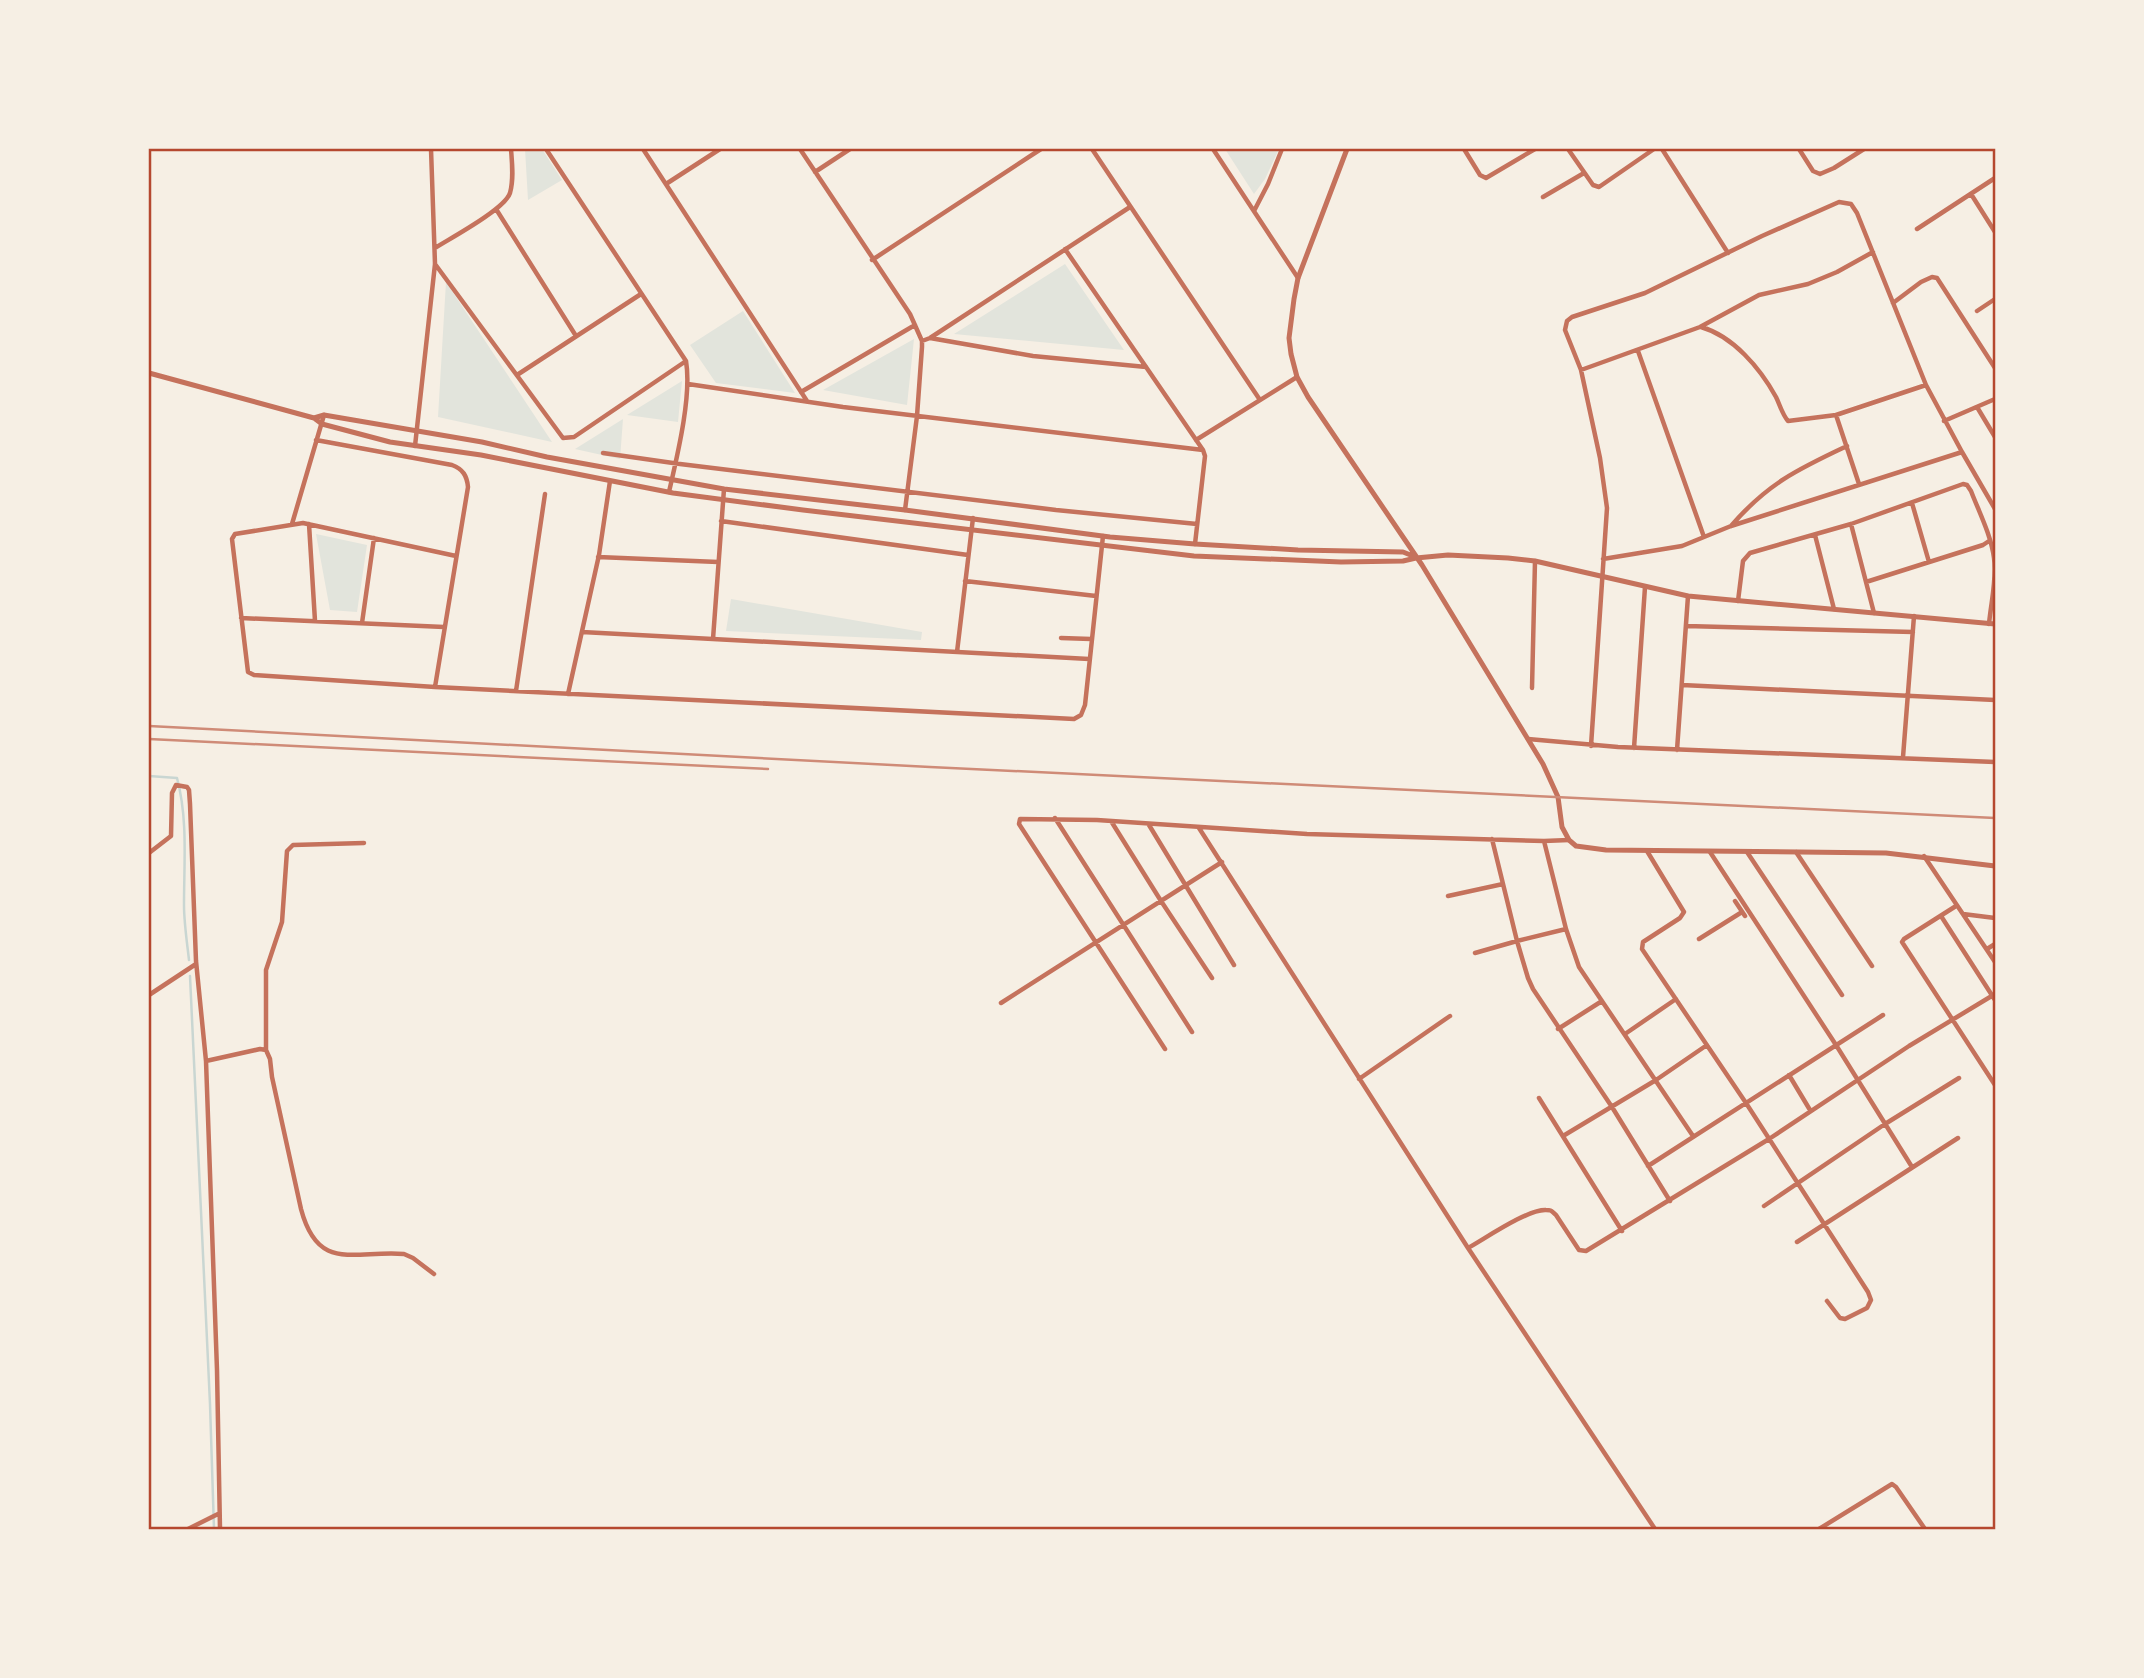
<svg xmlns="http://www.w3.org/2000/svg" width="2144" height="1678" viewBox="0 0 2144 1678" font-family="Jost,sans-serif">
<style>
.green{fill:#e2e4dc}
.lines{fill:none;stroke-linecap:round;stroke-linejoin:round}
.stream{stroke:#c9d6d2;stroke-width:2.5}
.minor{stroke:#c5725c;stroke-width:4.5}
.tertiary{stroke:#c5725c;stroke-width:5}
.rail{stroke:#cf8b77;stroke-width:2.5}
.neatline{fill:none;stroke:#b5482f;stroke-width:2.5}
</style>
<rect width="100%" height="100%" fill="#f6efe4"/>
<!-- green -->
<path class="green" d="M525,149H542L562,180L528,200Z
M1225,149H1279L1265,179L1254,194Z
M1065,264L1124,350L954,334Z
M446,282L552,442L438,417Z
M743,311L795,393L716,383L690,345Z
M914,339L907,405L823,390Z
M682,381L678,422L627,415Z
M623,419L620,459L575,449Z
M316,534L367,545L357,612L330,610Z
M731,599L922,632L921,640L726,631Z"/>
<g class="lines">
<!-- stream -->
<path class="stream" d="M149,776L177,778C188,819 184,862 184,905C184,923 187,942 189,960
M190,976L210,1404L214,1529"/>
<!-- minor -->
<path class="minor" d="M546,149L686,361C692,396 677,457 669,492
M643,149L807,401
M800,149L910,314L922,341V347L917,416L905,510
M1092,149L1260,400
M1213,149L1298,278
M1464,149L1480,175L1486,178L1535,149
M1568,149L1593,185L1599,187L1654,149
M1662,149L1728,253
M1799,149L1813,171L1820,174L1834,168L1864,149
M815,172L850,149
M666,184L720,149
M1971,194L1995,232
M1543,197L1584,173
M496,209L576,336
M1254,211L1268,184L1282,149
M1917,229L1995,178
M435,248C451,238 505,209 510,193C514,179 512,163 511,149
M1065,249L1203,450L1205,456L1195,544
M872,260L1041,149
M435,264L563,438L574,437L686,361
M1893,303L1921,282L1932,277L1937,278L1995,368
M1977,311L1995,299
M1701,327C1733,336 1760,368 1776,397C1780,405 1782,414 1788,421L1836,415L1926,385
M930,338L1033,356L1146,367
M922,341L930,338L1130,207
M1638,351L1704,537
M1581,370L1700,327L1759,295L1808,284L1837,272L1873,252
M517,375L641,294
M688,384L843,407L1203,450
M801,392L915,325
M1977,407L1995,437
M1836,415L1859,484
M1944,421L1995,399
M316,440L452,465C463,469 467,476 468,487L435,687
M1196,440L1297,377
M415,446L435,264L431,149
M603,453L680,464L1056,510L1197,524
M1912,503L1929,562
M721,521L968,555
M292,524L324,415
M309,524L315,621
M1851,524L1874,613
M1731,526C1767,484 1798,469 1847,446
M1815,535L1834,609
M456,556L303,523L235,534L232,539L248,672L254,675L435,687L1074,719L1081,715L1085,705L1103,536
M598,557L718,562
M1603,559L1682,546L1731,526L1962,452
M965,581L1096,596
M1866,582L1983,545L1989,541
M1738,601L1743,561L1750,553L1851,524L1963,484L1967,485L1971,491C1979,512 1991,535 1994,558C1997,579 1991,602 1989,624
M241,618L444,627
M362,623L374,538
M1686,626L1913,632
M582,632L1089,659
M1061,638L1091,639
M713,639L724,489
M957,652L973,518
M1682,685L1995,700
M1532,688L1535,561
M516,691L545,494
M568,694L599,555L610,481
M1528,739L1618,747L1995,762
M1591,746L1607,508L1600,458L1581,370L1565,330L1567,321L1572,317L1645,293L1762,236L1839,202L1851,204L1857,213L1926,385L1962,452L1995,509
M1634,748L1645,587
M1677,750L1688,596
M1903,757L1914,616
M1055,818L1192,1032
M1111,821L1161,901L1212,978
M1149,825L1234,965
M1199,828L1468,1248L1655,1529
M1492,839L1517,941L1528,978L1533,989L1612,1107L1670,1201
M1544,841L1566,929L1579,967L1693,1136
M364,843L293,845L287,851L282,922L266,970V1050L270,1059L272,1077L301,1209C318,1273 354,1250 404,1254L413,1258L434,1274
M1647,851L1684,912L1680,918L1643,942L1642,949L1746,1103L1868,1292L1871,1300L1867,1308L1845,1319L1840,1318L1827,1301
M1710,852L1836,1045L1912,1167
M1747,852L1842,995
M1796,852L1872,966
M149,853L171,836L172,793L176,785L187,787L189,790L190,804L196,961L206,1061L217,1370L220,1529
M1924,856L1995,962
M1448,896L1503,884
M1735,901L1745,916
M1956,906L1904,939L1902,942L1995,1085
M1963,914L1995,918
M1941,916L1995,1000
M1699,939L1742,912
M1987,949L1995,944
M1475,953L1517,941L1566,929
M149,995L196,964
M1001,1003L1222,862
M1558,1029L1602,1001
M1625,1034L1676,999
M1165,1049L1019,824L1020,819L1097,820L1307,834L1544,841L1569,840
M206,1061L260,1049L266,1050
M1789,1075L1810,1110
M1359,1079L1450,1016
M1539,1098L1622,1231
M1563,1136L1656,1080L1707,1045
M1648,1166L1883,1015
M1764,1206L1885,1124L1959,1078
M1797,1242L1958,1138
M1468,1248C1486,1238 1528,1209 1546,1210C1552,1210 1551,1211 1556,1215L1579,1250L1586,1251L1769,1139L1909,1046L1995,994
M188,1529L218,1514
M1819,1529L1892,1484L1896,1487L1925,1529"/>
<!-- tertiary -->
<path class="tertiary" d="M1347,149L1298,278L1294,299L1289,338L1291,354L1297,377L1308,397L1422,565L1543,764L1558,797L1562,827L1569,840L1576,846L1606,850L1886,853L1995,866
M149,373L314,418L322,424L390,442L481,455L673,493L803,510L1194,556L1341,562L1403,561L1416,558L1448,555L1508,558L1535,561L1688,596L1995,624
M314,418L324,415L482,442L547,457L724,489L905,510L1110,537L1195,544L1298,550L1403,552L1413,556"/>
<!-- rail -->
<path class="rail" d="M149,726L930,767L1995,818
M149,739L768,769"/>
</g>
<!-- border -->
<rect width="2144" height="1678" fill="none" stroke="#f6efe4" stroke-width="301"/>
<rect x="150" y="150" width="1844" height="1378" class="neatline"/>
</svg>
